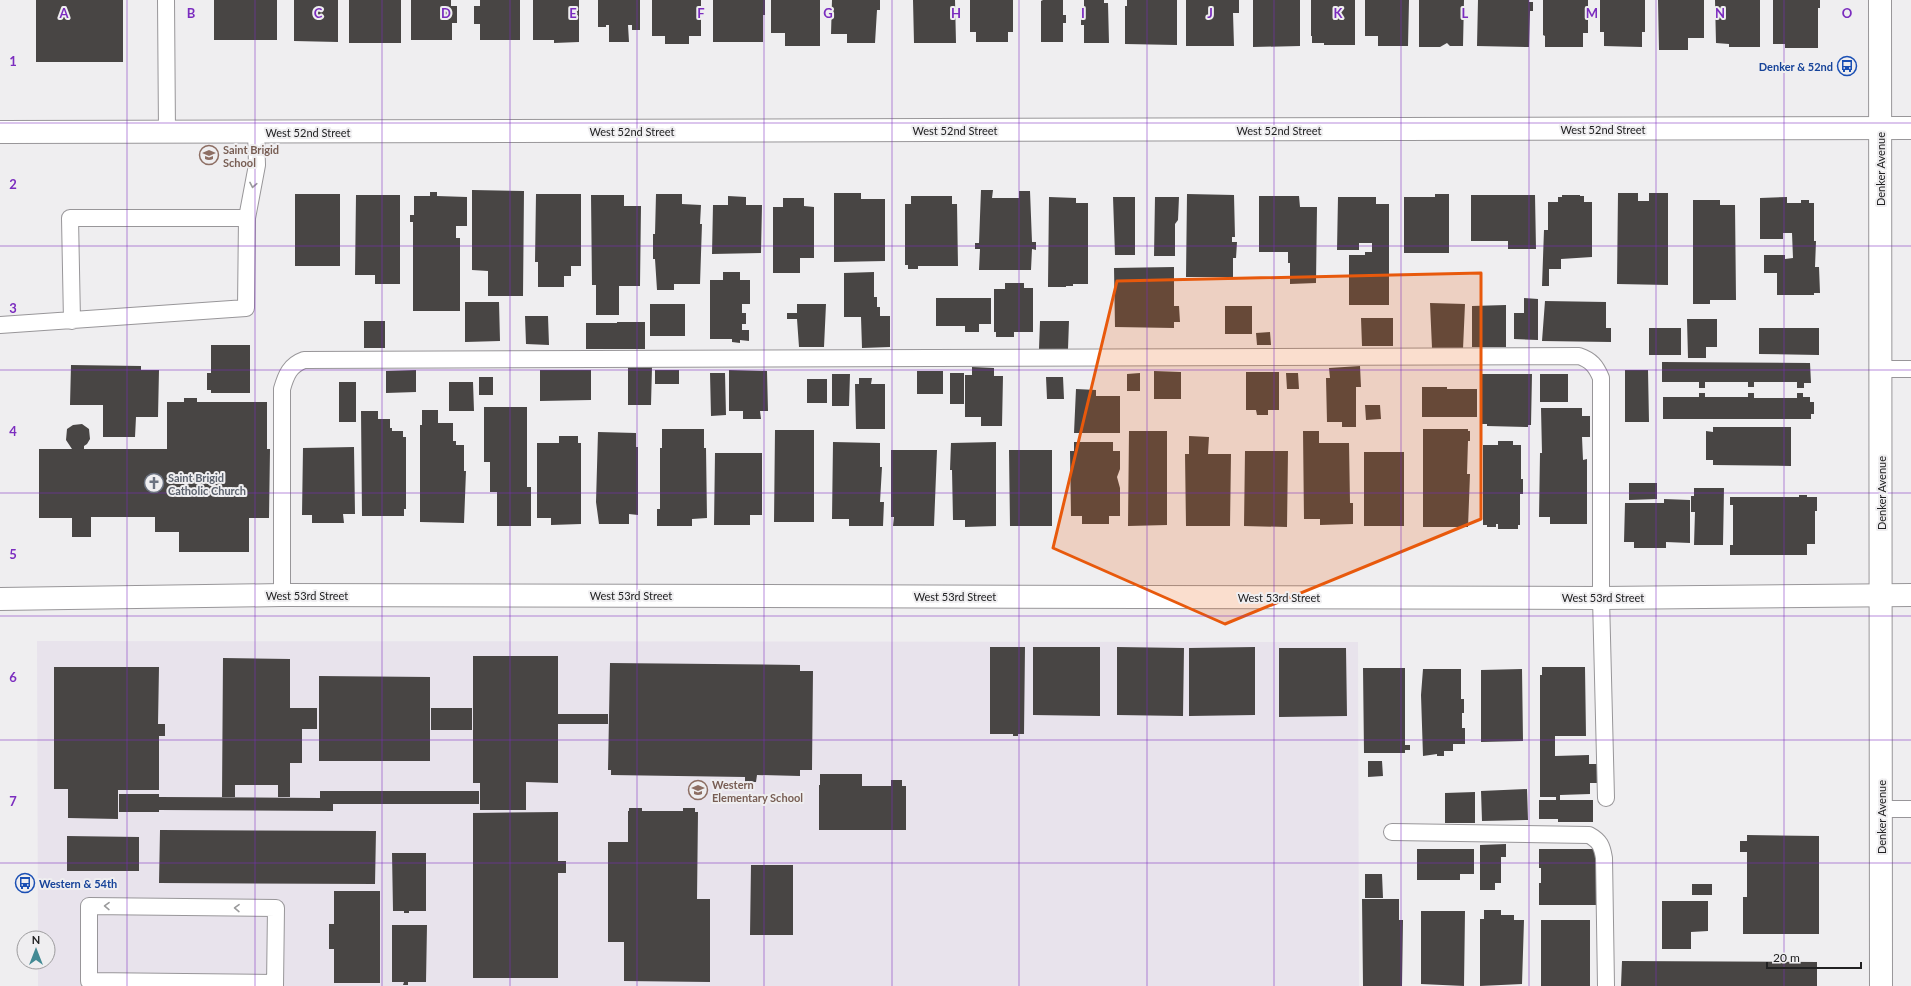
<svg xmlns="http://www.w3.org/2000/svg" width="1911" height="986" viewBox="0 0 1911 986" font-family="Lato,sans-serif">
<style>
.built{fill:#e8e3ec}
.building{fill:#484544}
.lines{fill:none;stroke-linecap:round;stroke-linejoin:round}
.service-casing{stroke:#989699;stroke-width:18}
.minor-casing{stroke:#989699;stroke-width:24}
.tertiary-casing{stroke:#989699;stroke-width:24}
.service{stroke:#fff;stroke-width:16}
.minor{stroke:#fff;stroke-width:22}
.tertiary{stroke:#fff;stroke-width:22}
.oneway{stroke:#9b9b9c}
.marked{fill:#e8590c;fill-opacity:0.2;stroke:#e8590c;stroke-width:3;stroke-linejoin:round}
.grid{fill:none;stroke:#7b2cbf;stroke-width:1;stroke-opacity:0.55}
.labels{text-anchor:middle;dominant-baseline:central;stroke-width:4;stroke-linejoin:round;paint-order:stroke}
.transit-label{font-size:11px;font-weight:bold;fill:#164399;stroke:#efeef0;text-anchor:end}
.street-label{font-size:11px;fill:#212122;stroke:#efeef0}
.education-label{font-size:11px;font-weight:bold;fill:#785e54;stroke:#efeef0;text-anchor:start}
.worship-label{font-size:11px;font-weight:bold;fill:#5b616d;stroke:#efeef0;text-anchor:start}
.grid-label{font-size:13px;text-anchor:middle;font-weight:bold;fill:#7b2cbf;stroke:#efeef0;stroke-width:4;stroke-linejoin:round;paint-order:stroke}
</style>
<rect width="100%" height="100%" fill="#efeef0"/>
<!-- built -->
<path class="built" d="M37,641L1358,642L1359,986H38V962H48V938H38Z"/>
<!-- building -->
<path class="building" d="M36,0H123V62H36Z
M214,0H277V40H214Z
M294,0H338V42L294,41Z
M349,0H401V43H349Z
M411,0H451V6H457V23H452V40H411Z
M480,0H520V40H480V24H474V6H480Z
M533,0H579V42L554,43V40H533Z
M598,0H640V30H632V25H628L629,42H609V25H606V27H598Z
M652,0H701V36H689V44H665V36H652Z
M713,0H765V15H763V42H713Z
M771,0H820V46H785V33H771Z
M832,0H880V10H877L875,43H847V34H831Z
M913,0H955L956,43H914Z
M970,0H1013V32H1008V42H976V32H970Z
M1043,0H1063V15H1066V23H1063V42H1041V1Z
M1084,0H1104V3H1108L1109,43H1084V25H1081V15H1084Z
M1127,0H1177V45L1125,44V6H1127Z
M1186,0H1239V13H1233L1234,46H1186Z
M1253,0H1300V46L1253,47Z
M1311,0H1355V45H1324V43H1312V36H1311Z
M1365,0H1409L1408,46H1378V36H1365Z
M1419,0H1464L1463,46H1450L1447,43L1440,47H1419Z
M1478,0H1529V2H1533V11H1530L1529,47L1477,46Z
M1543,0H1588V33H1583V47H1545V36L1543,35Z
M1600,0H1645V32H1642V47L1604,46V32H1600Z
M1658,0H1704V38H1688V50H1659Z
M1715,0H1760V47H1729V44L1716,43Z
M1773,0H1820V8H1818V48H1785V44H1773Z
M472,190L524,191L523,296H488V271L472,270Z
M981,190H993L992,198H1019V191H1030L1032,242H1036V250L1032,249L1031,270H979L980,249H975V243H979Z
M430,192H437V196L467,197V226H456V238H460V311H413V222H410V215H414V196H430Z
M834,193H861V199H885V261L834,262Z
M1618,193H1638V201H1649V193H1668V285L1617,284Z
M295,194H340V266H295Z
M536,194H581V266H571V276H564V287H538V262H535Z
M656,194H682V204L701,205L700,224H702L700,284H674V290H657L655,259H653V234H655Z
M1187,194L1234,195L1235,237H1232V242H1237L1236,258H1233V277H1186Z
M1435,194H1449V253H1404V197H1435Z
M356,195H400V284H375V275H355Z
M591,195H624V206H641L640,286H619V315H596V285H592Z
M1471,195H1535L1536,249H1508V241H1471Z
M1562,195H1580V196H1584V202H1592V257L1561,259V269H1549V286H1542L1544,230H1548V202H1558V197H1562Z
M728,196L746,197V205H762L761,253L712,254L713,205H728Z
M911,196H952V204H957L958,266H918V269H908V265H905V204H911Z
M1259,196H1299L1300,207H1317L1316,283L1290,284V263H1288V252H1259Z
M1049,197L1076,198V203H1088V284H1073V286H1066V287H1048Z
M1113,197H1135V255H1115Z
M1155,197H1179L1178,220L1175,224V256H1154Z
M1338,197H1376V204H1389V305H1349V255H1365V252H1372V243H1359V250H1337Z
M1787,197V203H1801V200H1809V203H1814V241H1816L1815,267H1819L1820,293H1814V295H1777V273H1764V255H1785V259L1793,258L1792,233H1783V239H1760V198Z
M783,198H804V206L814,207V258H800V273H773V207H783Z
M1693,200H1720V205H1735L1736,300H1710V304H1693Z
M1174,267V306H1179L1180,322H1174V328L1115,327L1114,268Z
M723,272H740V280H750V304H742V313H746V324H742V330H749V341L740,340V343L732,342V339H710V280H723Z
M874,272V297H877V307H880V316H890V347L862,348L861,317H844V273Z
M1005,283H1024V288H1033V332H1014V337H996V332H994V289H1005Z
M936,298H991V324H979V332H965V326H936Z
M1524,298L1538,299V340L1514,339V313H1524Z
M1545,301L1606,302V328H1611V342L1542,341Z
M465,302H499L500,341L465,342Z
M1430,303L1465,304L1463,349L1432,348Z
M650,304H685V336H650Z
M797,304H826L824,347H799L797,319H787V313H797Z
M1506,305V347H1472V306Z
M1225,306H1252V334H1225Z
M525,316H548L549,345L526,344Z
M1361,318H1393V346H1362Z
M1687,319H1717V347H1706V358H1688Z
M364,321H385V348H364Z
M1040,321H1069L1068,349H1039Z
M617,322H645V349H586V323H617Z
M1649,328H1681V355H1649Z
M1759,328H1819V355L1759,354Z
M1270,332L1271,345H1257L1256,333Z
M211,345H250V393H211V390H207V373H211Z
M1662,362L1810,363L1811,383H1804V388H1797V382H1754V387H1748V382H1705V388H1699V382H1662Z
M71,365L141,366V370H159L158,417H136L135,437H103V405H70Z
M1360,366L1361,387H1356V427H1342V422H1327L1326,378H1330L1329,368Z
M628,367H652L651,405H628Z
M972,367L994,368V376H1003L1002,426H981V417H965V375H972Z
M416,370V392L386,393V371Z
M540,370H591V400L540,401Z
M655,370H679V384H655Z
M729,370L767,371L768,411H760L761,419H743V411H729Z
M1625,370H1648L1649,422H1625Z
M917,371H943V394H917Z
M1154,371L1181,372V399H1154Z
M1246,372H1279V410H1268V415H1257L1256,410H1246Z
M710,373H725L726,415L711,416Z
M950,373H964V404H950Z
M1140,373V391H1127V374Z
M1286,373H1298L1299,389H1287Z
M832,374H850L849,406H832Z
M1481,374H1532L1531,425H1528V427L1487,426V424H1481Z
M1540,374H1568V402H1540Z
M479,377H493V395H479Z
M1046,377H1063L1064,399H1047Z
M859,378H872L871,384H885V429H856L855,384H859Z
M807,379H827V403H807Z
M339,382H356V422H339Z
M449,382H473L474,411H449Z
M1422,387H1447V389H1477V417H1422Z
M1076,389L1096,390V396H1120V433H1074Z
M1699,393H1705V397H1748V393H1754V398H1797V393H1803V397H1810V402H1814V414H1811V419H1663V397H1699Z
M184,398H197V402H267V449H270L269,518H249V552H179V532H155V517H91V537H72V518H39V449H72L66,440L67,429L73,425L82,424L89,429L90,439L87,444L84,446V449H167V402H184Z
M1365,405H1380L1381,419L1366,420Z
M484,407H527V487H531V526H497V492H490V462H484Z
M1541,408H1582V416H1590V437H1582L1583,460L1587,459V524H1550V517H1539L1540,453H1542Z
M422,410H438V423H453V441H456V445H464V471H466L464,523L420,522V425H422Z
M361,411H378V419H390V428H392V431H403V437H406V509H404V516H362Z
M1713,427H1791V466L1713,465V460H1706V431L1713,432Z
M662,429H704V448H706L707,518L692,519V526H657V509H660V448H662Z
M1423,429H1468V431H1470V441H1468L1467,474H1470L1468,527H1423Z
M775,430H814V522H774Z
M1129,431H1167V525L1128,526Z
M1303,431H1319V443H1349L1350,503H1353V524L1320,525V519H1304Z
M598,432L636,433V447H638V515L629,514V524H599L596,502Z
M559,436H578V443H581V524L551,525V518H537V443H559Z
M1189,436L1209,437L1208,454H1231L1230,526H1186L1185,454H1189Z
M1498,441H1513V445H1521V479H1523V494H1520V525H1518V529H1498V524H1496V527H1487V525H1483V445H1498Z
M833,442L880,443V467H882L880,502H884L883,526H849V519H832Z
M996,442V526L965,527V520H953L952,470H950L951,443Z
M1074,442H1113V451H1120V469L1117,477L1120,488V516H1109V524H1082V516H1071L1070,451H1074Z
M354,447L355,514H343L344,523H312V515H302L303,448Z
M891,450H937L934,526H893L894,517H891Z
M1009,450H1052V526H1010Z
M1245,451H1288L1287,527L1244,526Z
M1364,452H1404V526H1364Z
M715,453H762V515H750V525H714Z
M1629,483H1657V499L1629,500Z
M1694,488H1724L1723,545H1694L1695,512H1691V496H1694Z
M1799,495H1807V497H1817V511H1815V544H1807V555H1730V545H1733V505H1730V497H1799Z
M1664,499L1690,500V543L1666,542V548H1634V542H1624L1625,503H1664Z
M990,647H1025L1024,734H1018V736H1013V734H990Z
M1033,647H1100V716L1033,715Z
M1117,647L1184,648L1183,716L1117,715Z
M1255,647V715L1189,716V648Z
M1279,648H1346L1347,716L1279,717Z
M473,656H558V714H608V724H558V783L526,782V810H480V783H473Z
M223,658L290,659V708H317V729H302V763H290V797H278V785H235V797H222Z
M610,663L800,665V671H813L812,770H800V776L757,775L756,782H745V777L611,775V770H608Z
M54,667H159L158,724H165V736H159V790H118V819L68,818V789H54Z
M1542,667H1585L1586,736H1555V756L1589,755V764H1598L1599,783H1590V794L1560,795V800H1593V822H1558V819H1539V800H1556V797H1540V675H1542Z
M1363,668H1405V745H1410V750H1405V753H1364Z
M1423,669H1461V699H1464V713H1462V728H1465V744H1453V751H1444V756H1437V754L1423,756L1421,695Z
M1522,669L1523,741L1481,742V670Z
M319,676L430,677V761H319Z
M431,708H472V730H431Z
M1368,761H1382L1383,776L1368,777Z
M820,774H862V786H891V780H902V786H906V830H819V785H820Z
M1527,789L1528,820L1482,821L1481,791Z
M320,791H479V804H333V811L159,810V812H119V794H159V797L320,798Z
M1475,792V823H1445V793Z
M629,808H642V811H683V808H695V812H698L697,899H710V982L624,981V942H608V842H628V811H629Z
M558,812V861H566V873H558V978H473V813Z
M160,830L376,831L375,884L159,883Z
M1747,835L1819,836V934H1743V897H1747V852H1740V841H1747Z
M67,836L139,837V871H67Z
M1506,844V857H1501V883H1495V890H1480V845Z
M1417,849H1474V874H1460V880H1417Z
M1539,849H1597V905H1539V883H1541V868H1539Z
M392,853H426V911H409V913H404V911H393Z
M751,865H793V935H750Z
M1365,874H1382L1383,898H1365Z
M1692,884H1712V895H1692Z
M334,891H380V983H334V949H329V924H334Z
M1362,899H1399V920H1403L1402,986H1363Z
M1662,901H1708V931L1691,932V949H1662Z
M1484,910H1501V915H1514V920H1524L1522,984L1480,986V919H1484Z
M1421,911H1465L1464,986L1421,984Z
M1541,920H1590V986H1541Z
M392,925H427L426,982H408V985H403L404,982H392Z
M1622,961L1817,962V986H1621Z"/>
<g class="lines">
<!-- service casing -->
<g class="service-casing">
<path id="service" d="M166,0L167,132
M72,321L70,218H247
M0,325L246,308L247,218L257,165L256,132
M1881,369H1911
M282,595V389C286,375 290,365 304,360L1579,356C1591,360 1596,366 1601,378V598L1606,798
M1881,809H1911
M1392,832L1589,835C1600,841 1602,846 1604,858L1606,986
M275,983L89,981V906L276,908L275,986"/>
</g>
<!-- minor casing -->
<g class="minor-casing">
<path id="minor" d="M0,132L1911,128
M0,599L282,595L1601,598L1911,595"/>
</g>
<!-- tertiary casing -->
<g class="tertiary-casing">
<path id="tertiary" d="M1880,0L1881,986"/>
</g>
<!-- service -->
<use href="#service" class="service"/>
<!-- minor -->
<use href="#minor" class="minor"/>
<!-- tertiary -->
<use href="#tertiary" class="tertiary"/>
</g>
<!-- one-way arrows -->
<defs><path id="oneway-chevron" d="M-2-3.5L2.5 0L-2 3.5" fill="none" stroke-width="1.6" stroke-linecap="round" stroke-linejoin="round"/></defs>
<g class="oneway">
<use href="#oneway-chevron" transform="translate(253 185) rotate(101)"/>
<use href="#oneway-chevron" transform="translate(107 906) rotate(-179)"/>
<use href="#oneway-chevron" transform="translate(237 908) rotate(-179)"/>
</g>
<!-- marked area -->
<path class="marked" d="M1481,273V519L1225,624L1053,548L1117,281Z"/>
<!-- grid -->
<path class="grid" d="M127,0V986M255,0V986M382,0V986M510,0V986M637,0V986M764,0V986M892,0V986M1019,0V986M1147,0V986M1274,0V986M1401,0V986M1529,0V986M1656,0V986M1784,0V986M0,123H1911M0,246H1911M0,370H1911M0,493H1911M0,616H1911M0,740H1911M0,863H1911"/>
<!-- icons -->
<defs>
<g id="bus-ring" transform="scale(1)"><circle r="9.5" fill="#efeef0" stroke="#1a4fb4" stroke-width="1.5"/><path d="M-5-6H5V4H4V6H2V4H-2V6H-4V4H-5ZM-3.5-4V0h7V-4ZM-3.5 1.2v1.5H-2V1.2ZM2 1.2v1.5H3.5V1.2Z" fill="#1a4fb4"/></g>
<g id="school-ring" transform="scale(1)"><circle r="9.5" fill="#efeef0" stroke="#8d6e63" stroke-width="1.5"/><path d="M0-5L7-2L0 1L-7-2ZM-4 1L0 2.5L4 1V4Q0 6-4 4Z" fill="#8d6e63"/></g>
<g id="church-ring" transform="scale(1)"><circle r="9.5" fill="#efeef0" stroke="#6b7280" stroke-width="1.5"/><path d="M-1.2-6h2.4v3.5h3.3v2.4h-3.3V6h-2.4V-.1h-3.3v-2.4h3.3Z" fill="#6b7280"/></g>
</defs>
<g fill-rule="evenodd">
<use href="#bus-ring" x="1847" y="66"/>
<use href="#school-ring" x="209" y="155"/>
<use href="#church-ring" x="154" y="483"/>
<use href="#school-ring" x="698" y="790"/>
<use href="#bus-ring" x="25" y="883"/>
</g>
<g class="labels">
<!-- transit labels -->
<g class="transit-label">
<text x="1833" y="66">Denker &amp; 52nd</text>
<text x="39" y="883" text-anchor="start">Western &amp; 54th</text>
</g>
<!-- street labels -->
<g class="street-label">
<text x="1603" y="129">West 52nd Street</text>
<text x="955" y="130">West 52nd Street</text>
<text x="1279" y="130">West 52nd Street</text>
<text x="632" y="131">West 52nd Street</text>
<text x="308" y="132">West 52nd Street</text>
<text transform="translate(1880 169) rotate(-90)">Denker Avenue</text>
<text transform="translate(1881 493) rotate(-90)">Denker Avenue</text>
<text x="307" y="595">West 53rd Street</text>
<text x="631" y="595">West 53rd Street</text>
<text x="955" y="596">West 53rd Street</text>
<text x="1279" y="597">West 53rd Street</text>
<text x="1603" y="597">West 53rd Street</text>
<text transform="translate(1881 817) rotate(-90)">Denker Avenue</text>
</g>
<!-- education labels -->
<g class="education-label">
<text x="223" y="149">Saint Brigid<tspan x="223" dy="13">School</tspan></text>
<text x="712" y="784">Western<tspan x="712" dy="13">Elementary School</tspan></text>
</g>
<!-- worship labels -->
<g class="worship-label">
<text x="168" y="477">Saint Brigid<tspan x="168" dy="13">Catholic Church</tspan></text>
</g>
</g>
<g class="grid-label">
<text x="64" y="18">A</text>
<text x="191" y="18">B</text>
<text x="318" y="18">C</text>
<text x="446" y="18">D</text>
<text x="573" y="18">E</text>
<text x="701" y="18">F</text>
<text x="828" y="18">G</text>
<text x="956" y="18">H</text>
<text x="1083" y="18">I</text>
<text x="1210" y="18">J</text>
<text x="1338" y="18">K</text>
<text x="1465" y="18">L</text>
<text x="1592" y="18">M</text>
<text x="1720" y="18">N</text>
<text x="1847" y="18">O</text>
<text x="13" y="66">1</text>
<text x="13" y="189">2</text>
<text x="13" y="313">3</text>
<text x="13" y="436">4</text>
<text x="13" y="559">5</text>
<text x="13" y="682">6</text>
<text x="13" y="806">7</text>
</g>
<!-- north arrow -->
<g transform="translate(36 950)"><circle r="19" fill="#efeef0" stroke="#9d9c9e"/>
<path d="M0-3L7 15L0 10L-7 15Z" fill="#438a94"/>
<text y="-6" font-size="11" font-weight="bold" text-anchor="middle" fill="#212122">N</text>
</g>
<!-- scale -->
<path d="M1767 962v6h94v-6" fill="none" stroke="#212122" stroke-width="2"/>
<text x="1773" y="962" font-size="12" fill="#212122" stroke="#efeef0" stroke-width="3" paint-order="stroke">20 m</text>
</svg>
